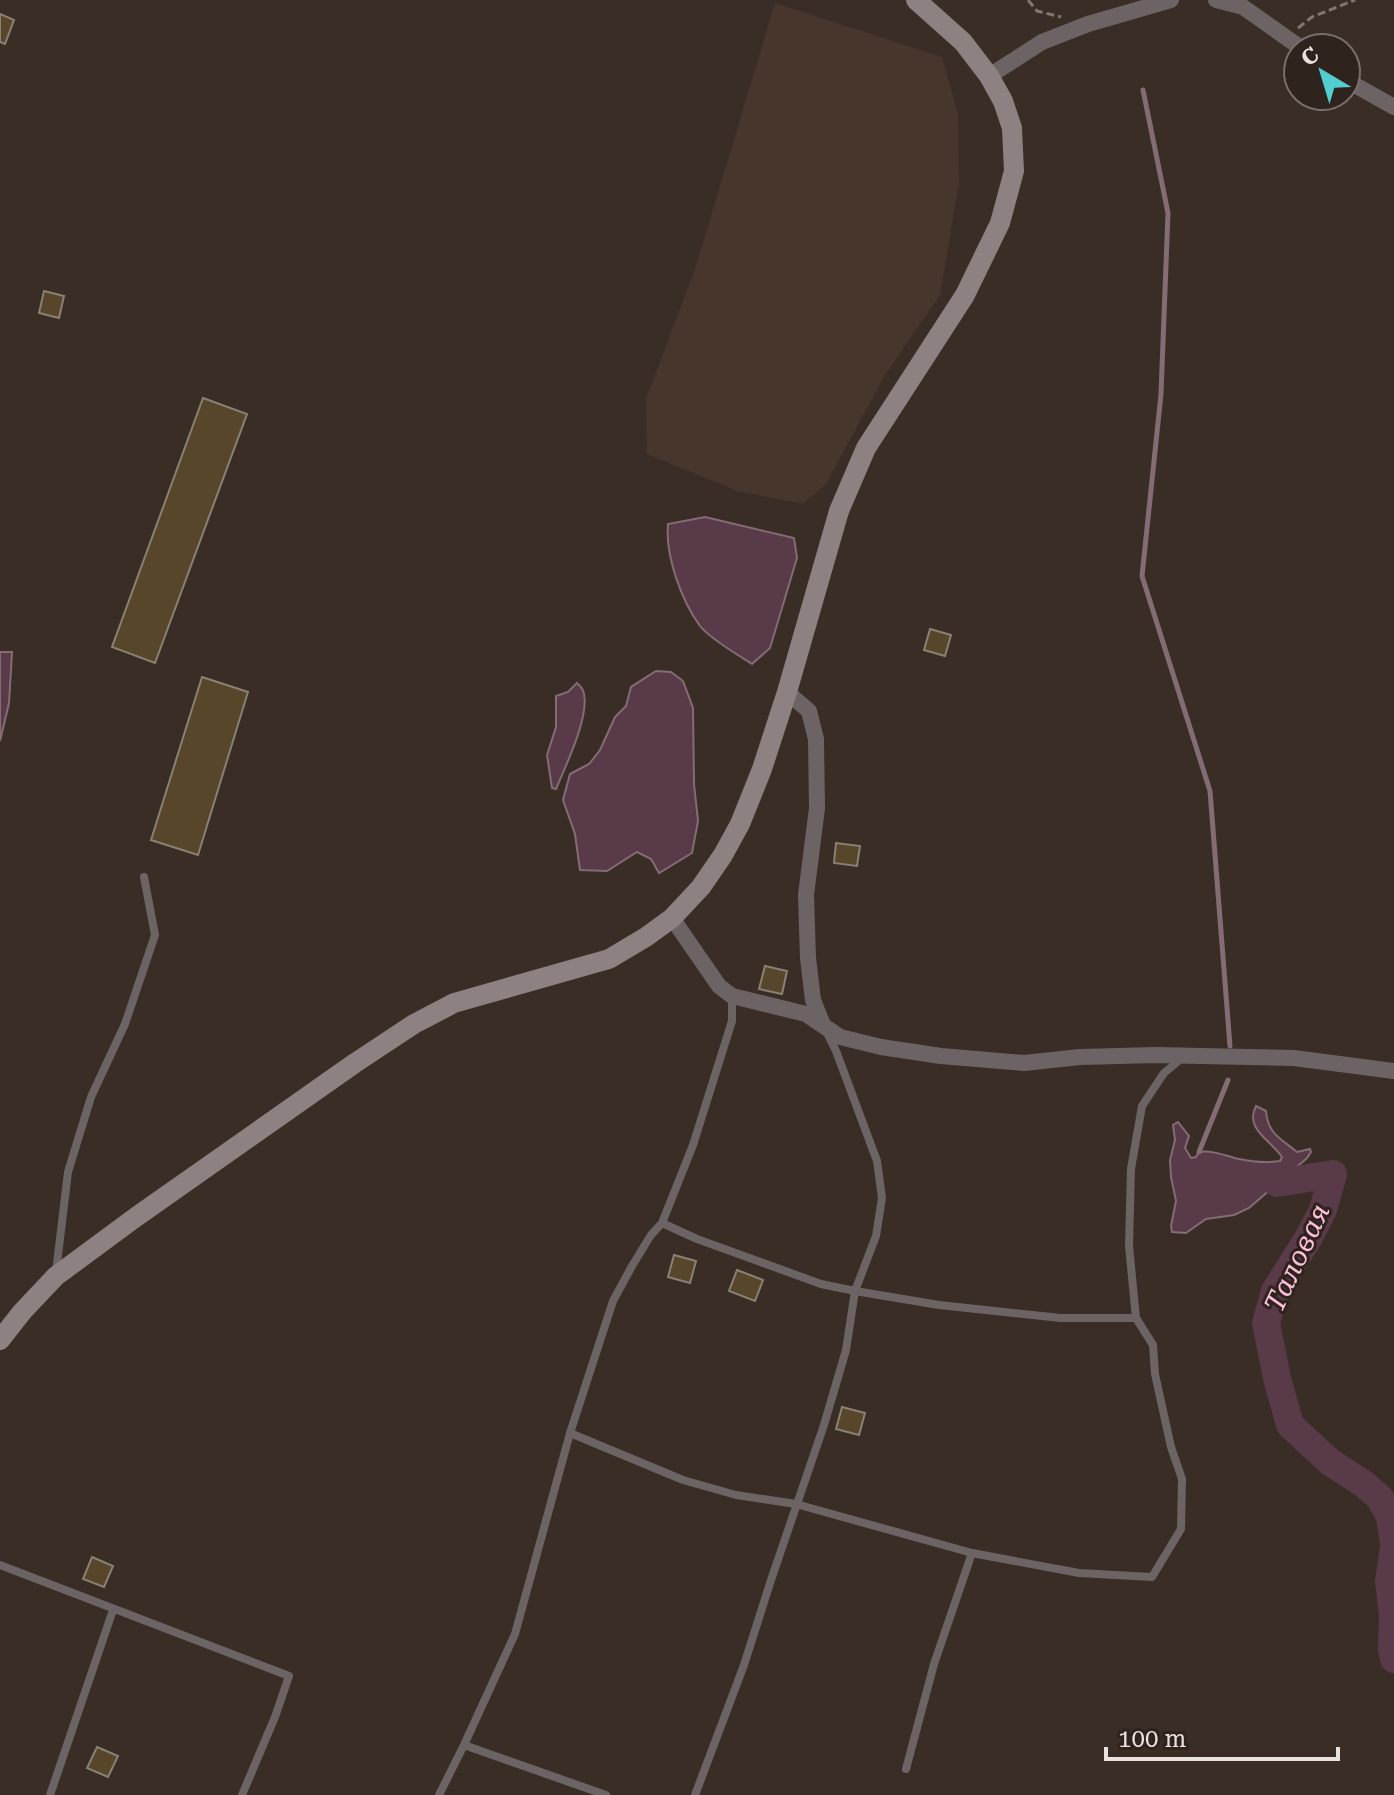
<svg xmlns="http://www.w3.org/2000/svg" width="1394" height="1795" viewBox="0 0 1394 1795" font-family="'Roboto Serif',serif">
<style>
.built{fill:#47362c}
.water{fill:#593a48;stroke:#846c75;stroke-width:2}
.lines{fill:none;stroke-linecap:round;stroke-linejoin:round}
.stream{stroke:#846c75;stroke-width:5}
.river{stroke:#593a48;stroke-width:28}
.building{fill:#57462a;stroke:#898174;stroke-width:2}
.path{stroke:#817671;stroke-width:3;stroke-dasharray:8 4;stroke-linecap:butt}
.service{stroke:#6c6464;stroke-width:8}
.minor{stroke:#6c6464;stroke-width:16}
.secondary{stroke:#8d8181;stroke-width:20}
.labels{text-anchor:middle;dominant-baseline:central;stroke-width:6;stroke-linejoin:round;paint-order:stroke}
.water-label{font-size:28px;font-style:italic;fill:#fdbfdb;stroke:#2f231d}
</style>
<rect width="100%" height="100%" fill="#392d26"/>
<!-- built -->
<path class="built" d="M775,3L942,57L958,113L959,183L940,295L885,375L826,484L803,504L737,491L647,454L646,399L696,266Z"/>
<!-- water -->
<path class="water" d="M705,517L794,538L797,558L770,648L752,664C738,655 709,638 700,626C681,600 665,555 668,524Z
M0,652H12L9,703L0,741Z
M656,671L671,672L683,681L693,708L694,784L698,821L692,853L659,873L651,859L637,852L607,871L580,870L575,834L563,800L570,774L589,764L600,750L615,717L626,706L631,687Z
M577,683C581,687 583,689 584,694C589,718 566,765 556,789L552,788L547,755L556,727V696L568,692Z
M1256,1106L1266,1111C1268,1134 1280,1138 1297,1152L1310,1149L1311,1152L1307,1158L1249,1208L1234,1215L1206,1219L1186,1233L1172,1232L1171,1226L1176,1201L1171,1177L1170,1160L1175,1140L1173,1125L1178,1122L1189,1136L1185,1148L1191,1158L1196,1157L1199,1152C1214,1150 1225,1156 1239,1159C1253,1162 1267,1163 1280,1161L1282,1157C1271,1140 1244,1129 1256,1106Z"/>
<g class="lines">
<!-- stream -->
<path class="stream" d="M1143,90L1168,213L1161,394L1142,576L1210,791L1230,1046
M1199,1152L1228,1080"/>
<!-- river -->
<path class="river" d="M1277,1183L1333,1174L1323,1210L1309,1237L1275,1291L1266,1323L1277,1378L1290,1425L1330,1462L1364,1484L1380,1498L1390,1517L1394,1543
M1394,1548L1389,1581L1393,1615L1392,1649L1394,1659"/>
</g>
<!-- building -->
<path class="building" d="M0,14L14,20L5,44L0,42Z
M44,291L64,296L59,318L39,313Z
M203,398L247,414L155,663L112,647Z
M930,629L951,635L945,656L924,650Z
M202,677L248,692L198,855L151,840Z
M836,843L860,846L857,866L834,863Z
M765,966L787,971L782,994L759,989Z
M674,1255L696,1261L690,1283L668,1277Z
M737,1270L763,1280L755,1301L729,1291Z
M842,1407L865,1413L859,1435L836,1429Z
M92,1557L113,1566L104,1587L83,1579Z
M97,1747L118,1756L108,1777L87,1768Z"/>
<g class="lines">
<!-- path -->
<path class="path" d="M1028,0L1037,11L1061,17
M1298,28L1312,17L1355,0"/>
<!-- service -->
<path class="service" d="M662,1223L697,1239L821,1284L855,1291L939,1305L1061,1318H1136L1153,1345L1155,1374L1171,1447L1182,1479L1181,1529L1152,1577L1079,1573L972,1553L796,1504L736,1495L683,1480L570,1433L613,1301L632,1266L651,1235L662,1223L693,1145L732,1021V997
M56,1272L68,1172L91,1097L125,1024L155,935L144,877
M1136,1318L1129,1246L1131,1169L1142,1106L1164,1073L1181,1059
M0,1565L289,1676L275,1717L242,1795
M464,1745L515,1634L570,1433
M906,1769L934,1664L972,1553
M50,1795L113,1610
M439,1795L464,1745L606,1795
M695,1795L744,1665L771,1580L824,1425L846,1350L855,1291L876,1236L882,1198L877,1161L836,1051L827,1033"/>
<!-- minor -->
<path class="minor" d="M1216,0L1243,7L1301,48
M989,76L1042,42L1088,24L1171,0
M1346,80L1394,107
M787,692L809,711L816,739L817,808L806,895L808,958L813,1000L823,1025
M672,918L719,986L732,996L806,1014L840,1037L881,1047L941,1056L1024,1063L1080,1057L1156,1055L1294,1058L1394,1071"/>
<!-- secondary -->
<path class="secondary" d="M0,1340L22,1312L56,1276L136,1217L355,1063L414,1024L454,1003L609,959L646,937L672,918L701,887L723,855L740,824L762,769L787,692L839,511L866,448L965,295L1000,223L1014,171L1012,128L1003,101L989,76L963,42L916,0"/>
</g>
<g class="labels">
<!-- water labels -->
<g class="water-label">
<text transform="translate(1297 1258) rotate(-65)">Таловая</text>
</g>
</g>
<!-- north arrow -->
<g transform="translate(1322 72) rotate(322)"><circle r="38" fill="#2f231d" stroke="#7a6f6a" stroke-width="2"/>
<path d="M0-6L14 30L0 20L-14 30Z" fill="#52cdd0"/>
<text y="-12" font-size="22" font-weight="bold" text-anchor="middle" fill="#eae2de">С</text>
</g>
<!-- scale -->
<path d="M1106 1747v12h232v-12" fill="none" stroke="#eae2de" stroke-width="4"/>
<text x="1118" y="1747" font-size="24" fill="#eae2de" stroke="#2f231d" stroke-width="6" paint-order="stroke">100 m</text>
</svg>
